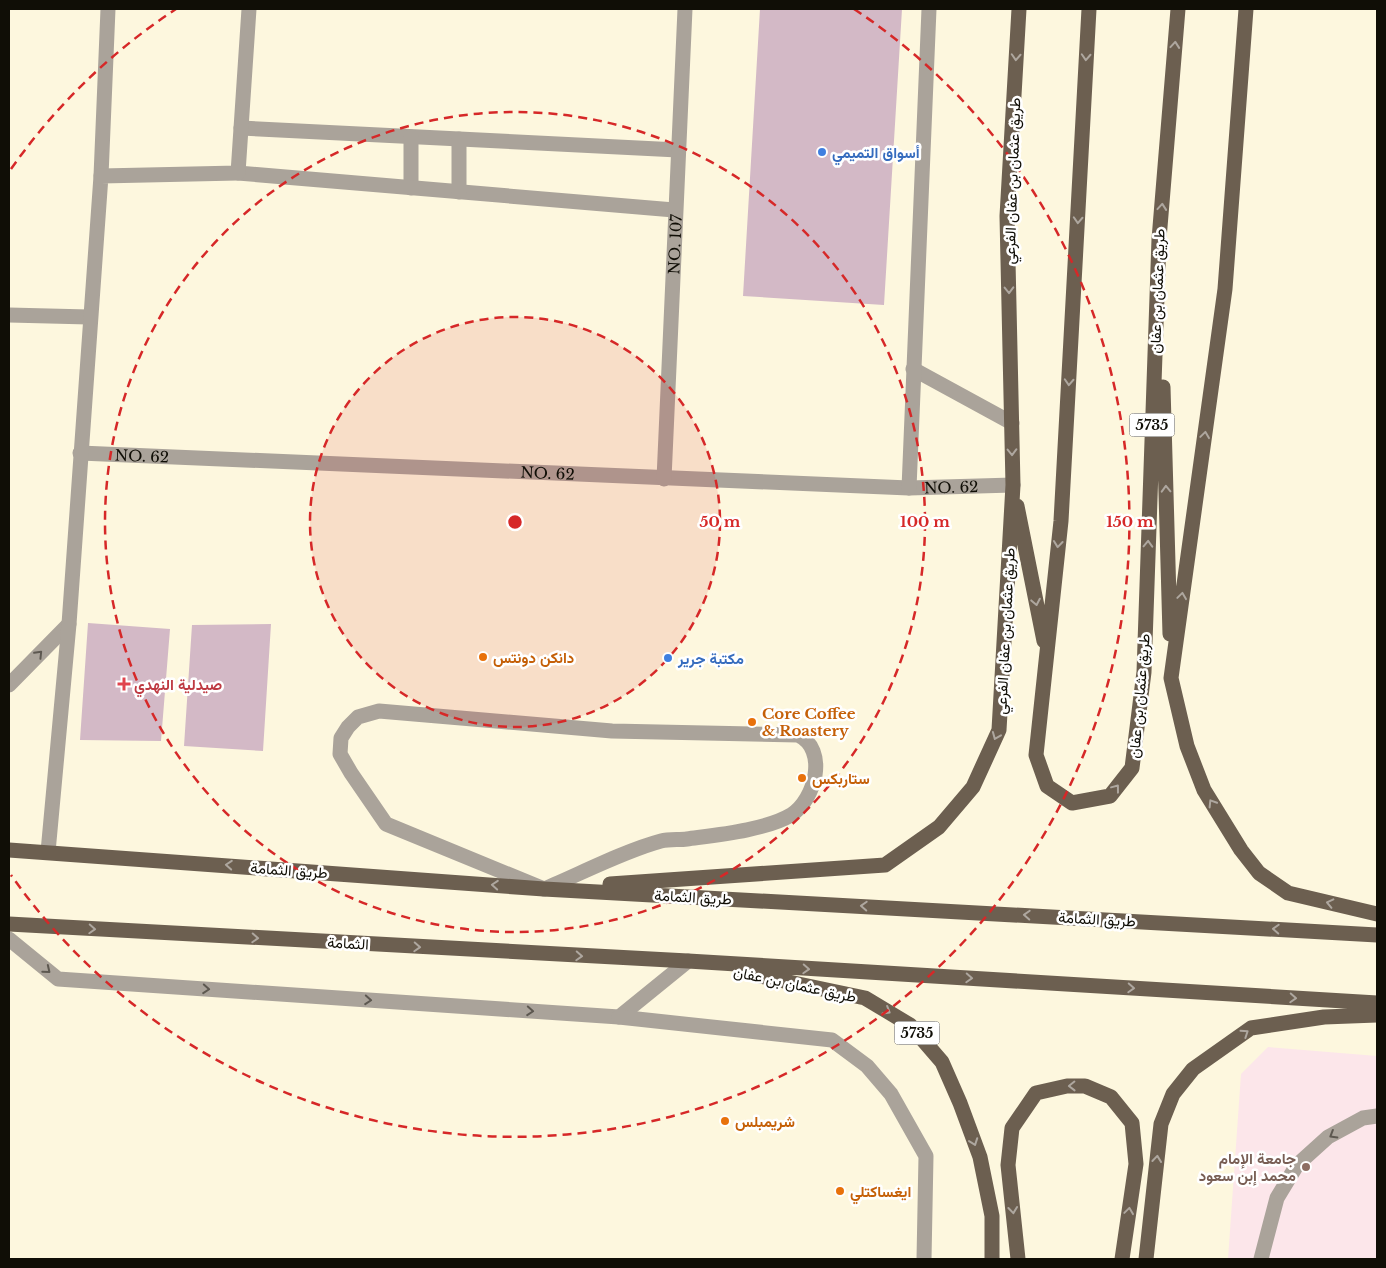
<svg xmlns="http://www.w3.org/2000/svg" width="1386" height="1268" viewBox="0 0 1386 1268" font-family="'Libre Baskerville',Vazirmatn,serif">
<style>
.education{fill:#fce6ea}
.building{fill:#d3b9c6}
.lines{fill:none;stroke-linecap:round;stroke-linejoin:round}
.minor{stroke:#aaa39a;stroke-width:15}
.major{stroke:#6c5f50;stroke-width:15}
.oneway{stroke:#aea79f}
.oneway2{stroke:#5d5850}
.ring{fill:none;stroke:#d62828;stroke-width:2.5;stroke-dasharray:9 6}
.shop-dot{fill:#3f7fe0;stroke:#fff;stroke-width:2}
.food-dot{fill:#e8710a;stroke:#fff;stroke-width:2}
.health-dot{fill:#e0444e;stroke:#fff;stroke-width:2}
.education-dot{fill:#8d6e63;stroke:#fff;stroke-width:2}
.labels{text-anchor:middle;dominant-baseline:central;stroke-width:5;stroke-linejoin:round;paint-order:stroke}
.shield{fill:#fff;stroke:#585651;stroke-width:1}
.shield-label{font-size:14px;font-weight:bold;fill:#100e06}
.shop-label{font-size:15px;font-weight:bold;fill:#366cbe;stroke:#fff;text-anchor:start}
.street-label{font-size:15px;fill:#100e06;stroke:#fff}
.food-label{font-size:15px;font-weight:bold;fill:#c56008;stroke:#fff;text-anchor:start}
.health-label{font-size:15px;font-weight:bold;fill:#be3a42;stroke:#fff;text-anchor:start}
.education-label{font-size:15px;font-weight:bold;fill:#785e54;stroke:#fff;text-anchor:end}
.centre{fill:#d62828;stroke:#fff;stroke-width:2.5}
.ring-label{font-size:15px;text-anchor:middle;font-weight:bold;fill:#d62828;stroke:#fff;stroke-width:5;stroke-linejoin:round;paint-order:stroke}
</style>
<rect width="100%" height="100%" fill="#fdf7de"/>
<!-- education -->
<path class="education" d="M1268,1047L1377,1056V1259H1228L1241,1074Z"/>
<!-- building -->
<path class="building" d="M760,9H902L884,305L743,296Z
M88,623L170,629L161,741L80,740Z
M271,624L263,751L184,746L192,625Z"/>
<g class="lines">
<!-- minor -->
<g class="minor">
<path d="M241,128L678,150"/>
<path d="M411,137V188"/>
<path d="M238,173L674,210"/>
<path d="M101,176L108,9"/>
<path d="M459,192V139"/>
<path d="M9,315L89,317"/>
<path d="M913,369L1012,423"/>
<path id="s1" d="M80,453L909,488L1013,485"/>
<path id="s2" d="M664,479L685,9"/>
<path d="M909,488L929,9"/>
<path d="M9,685L69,624"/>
<path d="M379,711L612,731L798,735C828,749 816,799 791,815C766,830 716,835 687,839C679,840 669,839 661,841C624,851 580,874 544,889L386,824L351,773L340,754L341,738L348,727L358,717Z"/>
<path d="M48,852L69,624L101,176L238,173L249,9"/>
<path d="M9,939L58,979L619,1017L688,961"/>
<path d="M619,1017L832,1040L867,1066L891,1094L926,1156L924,1259"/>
<path d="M1261,1259L1277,1198L1297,1165L1328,1137L1363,1118L1377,1116"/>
</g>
<!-- major -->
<path class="major" d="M1089,9L1061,521L1036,755L1047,786L1072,803L1110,796L1132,768L1144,672L1159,239L1178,9
M1246,9L1225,289L1171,678L1187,746L1204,790L1241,850L1259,873L1288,893L1377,914
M1163,387L1170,634
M1017,506L1044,641
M9,850L544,889L1377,935
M610,884L885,865L939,827L973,787L999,730L1013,485L1007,216L1019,9
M9,924L688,961L1377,1003
M741,972L865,998L910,1025L942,1062L960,1103L980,1157L992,1216V1259
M1018,1259L1008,1165L1012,1128L1036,1093L1067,1086H1085L1111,1097L1132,1123L1136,1164L1122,1259
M1146,1259L1161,1124L1173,1094L1193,1069L1251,1028L1324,1017L1377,1015"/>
</g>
<!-- one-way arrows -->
<defs><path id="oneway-chevron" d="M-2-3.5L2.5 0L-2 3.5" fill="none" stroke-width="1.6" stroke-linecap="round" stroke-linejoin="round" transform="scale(1.25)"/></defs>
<g class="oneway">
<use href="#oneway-chevron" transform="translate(1175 45) rotate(-85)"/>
<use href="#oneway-chevron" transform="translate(1016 57) rotate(93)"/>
<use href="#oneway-chevron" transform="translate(1086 57) rotate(93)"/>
<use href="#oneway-chevron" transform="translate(1162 207) rotate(-85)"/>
<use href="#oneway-chevron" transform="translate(1078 220) rotate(93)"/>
<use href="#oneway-chevron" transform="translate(1009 290) rotate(89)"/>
<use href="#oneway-chevron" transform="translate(1069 382) rotate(93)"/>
<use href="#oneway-chevron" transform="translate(1205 435) rotate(-82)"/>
<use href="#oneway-chevron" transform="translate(1012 452) rotate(89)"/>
<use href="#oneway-chevron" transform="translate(1166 489) rotate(-92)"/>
<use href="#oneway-chevron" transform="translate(1058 544) rotate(96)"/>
<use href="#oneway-chevron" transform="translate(1148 544) rotate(-88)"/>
<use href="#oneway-chevron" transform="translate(1182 596) rotate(-82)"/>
<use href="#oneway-chevron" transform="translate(1036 602) rotate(79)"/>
<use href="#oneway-chevron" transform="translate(996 736) rotate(112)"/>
<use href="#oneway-chevron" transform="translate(1116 788) rotate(-53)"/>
<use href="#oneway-chevron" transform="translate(1212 803) rotate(-122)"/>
<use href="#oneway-chevron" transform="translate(229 865) rotate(-176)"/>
<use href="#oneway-chevron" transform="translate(495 885) rotate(-176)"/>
<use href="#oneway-chevron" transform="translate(1330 903) rotate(-167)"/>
<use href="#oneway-chevron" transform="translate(864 906) rotate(-177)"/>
<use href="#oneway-chevron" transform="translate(1027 915) rotate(-177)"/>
<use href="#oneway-chevron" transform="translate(92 929) rotate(3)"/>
<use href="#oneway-chevron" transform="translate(1276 929) rotate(-177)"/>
<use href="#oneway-chevron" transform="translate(255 938) rotate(3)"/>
<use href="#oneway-chevron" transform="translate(417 947) rotate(3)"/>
<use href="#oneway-chevron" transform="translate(579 956) rotate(3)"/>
<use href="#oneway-chevron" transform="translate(806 969) rotate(3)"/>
<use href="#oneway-chevron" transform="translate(969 978) rotate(3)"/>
<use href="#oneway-chevron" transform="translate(1131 988) rotate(3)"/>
<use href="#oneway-chevron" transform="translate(1293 998) rotate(3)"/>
<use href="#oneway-chevron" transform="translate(887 1011) rotate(31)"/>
<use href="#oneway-chevron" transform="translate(1245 1033) rotate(-34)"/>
<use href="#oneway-chevron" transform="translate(1072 1086) rotate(179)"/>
<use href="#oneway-chevron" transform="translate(974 1142) rotate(70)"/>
<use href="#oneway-chevron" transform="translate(1157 1159) rotate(-84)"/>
<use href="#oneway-chevron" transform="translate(1013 1210) rotate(84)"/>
<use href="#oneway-chevron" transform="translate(1129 1211) rotate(-82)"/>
</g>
<g class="oneway2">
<use href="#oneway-chevron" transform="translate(39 654) rotate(-46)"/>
<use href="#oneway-chevron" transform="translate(47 970) rotate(39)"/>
<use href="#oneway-chevron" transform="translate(206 989) rotate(4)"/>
<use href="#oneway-chevron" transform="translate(368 1000) rotate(4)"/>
<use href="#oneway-chevron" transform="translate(530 1011) rotate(4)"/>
<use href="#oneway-chevron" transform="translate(1333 1135) rotate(149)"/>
</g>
<!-- distance rings -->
<circle cx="515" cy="522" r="205" fill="#d62828" fill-opacity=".12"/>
<g class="ring">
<circle cx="515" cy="522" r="205"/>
<circle cx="515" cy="522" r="410"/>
<path d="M11 169A615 615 0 0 1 176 9M854 9A615 615 0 1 1 11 875"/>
</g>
<!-- markers -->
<g class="shop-dot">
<circle cx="822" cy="152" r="5"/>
<circle cx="668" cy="658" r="5"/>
</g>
<g class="food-dot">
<circle cx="483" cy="657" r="5"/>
<circle cx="752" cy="722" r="5"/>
<circle cx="802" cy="778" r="5"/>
<circle cx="725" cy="1121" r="5"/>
<circle cx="840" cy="1191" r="5"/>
</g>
<path class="health-dot" d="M121.5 676.5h5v5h5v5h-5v5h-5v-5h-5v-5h5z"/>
<circle class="education-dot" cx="1306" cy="1167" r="5"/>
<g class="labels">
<!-- shield labels -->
<g class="shield">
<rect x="1129.5" y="413.5" width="45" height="23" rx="4"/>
<rect x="894.5" y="1021.5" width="45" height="23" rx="4"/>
</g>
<g class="shield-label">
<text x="1152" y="425">5735</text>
<text x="917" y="1033">5735</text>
</g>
<!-- shop labels -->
<g class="shop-label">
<text x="832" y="152">أسواق التميمي</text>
<text x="678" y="658">مكتبة جرير</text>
</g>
<!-- street labels -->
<g class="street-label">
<text transform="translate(1012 181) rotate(-88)">طريق عثمان بن عفان الفرعي</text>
<text stroke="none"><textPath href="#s2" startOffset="235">NO. 107</textPath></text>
<text transform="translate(1157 291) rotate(-88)">طريق عثمان بن عفان</text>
<text stroke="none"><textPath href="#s1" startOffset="62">NO. 62</textPath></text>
<text stroke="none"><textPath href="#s1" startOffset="468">NO. 62</textPath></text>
<text stroke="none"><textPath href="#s1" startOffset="872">NO. 62</textPath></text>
<text transform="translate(1005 631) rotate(-87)">طريق عثمان بن عفان الفرعي</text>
<text transform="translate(1139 696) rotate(-85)">طريق عثمان بن عفان</text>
<text transform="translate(289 870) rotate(4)">طريق الثمامة</text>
<text transform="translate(693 897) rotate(3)">طريق الثمامة</text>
<text transform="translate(1097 919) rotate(3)">طريق الثمامة</text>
<text transform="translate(348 943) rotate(3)">الثمامة</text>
<text transform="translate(795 984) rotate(12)">طريق عثمان بن عفان</text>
</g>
<!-- food labels -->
<g class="food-label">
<text x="493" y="657">دانكن دونتس</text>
<text x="762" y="713">Core Coffee<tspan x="762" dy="17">&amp; Roastery</tspan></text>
<text x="812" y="778">ستاربكس</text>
<text x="735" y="1121">شريمبلس</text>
<text x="850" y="1191">ايغساكتلي</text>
</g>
<!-- health labels -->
<g class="health-label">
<text x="134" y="684">صيدلية النهدي</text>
</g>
<!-- education labels -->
<g class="education-label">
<text x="1296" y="1158">جامعة الإمام<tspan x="1296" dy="17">محمد إبن سعود</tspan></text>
</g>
</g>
<circle cx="515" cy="522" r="8" class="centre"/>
<g class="ring-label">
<text x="720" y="527">50 m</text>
<text x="925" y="527">100 m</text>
<text x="1130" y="527">150 m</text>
</g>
<!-- border -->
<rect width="1386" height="1268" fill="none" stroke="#100e06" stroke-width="20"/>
</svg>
